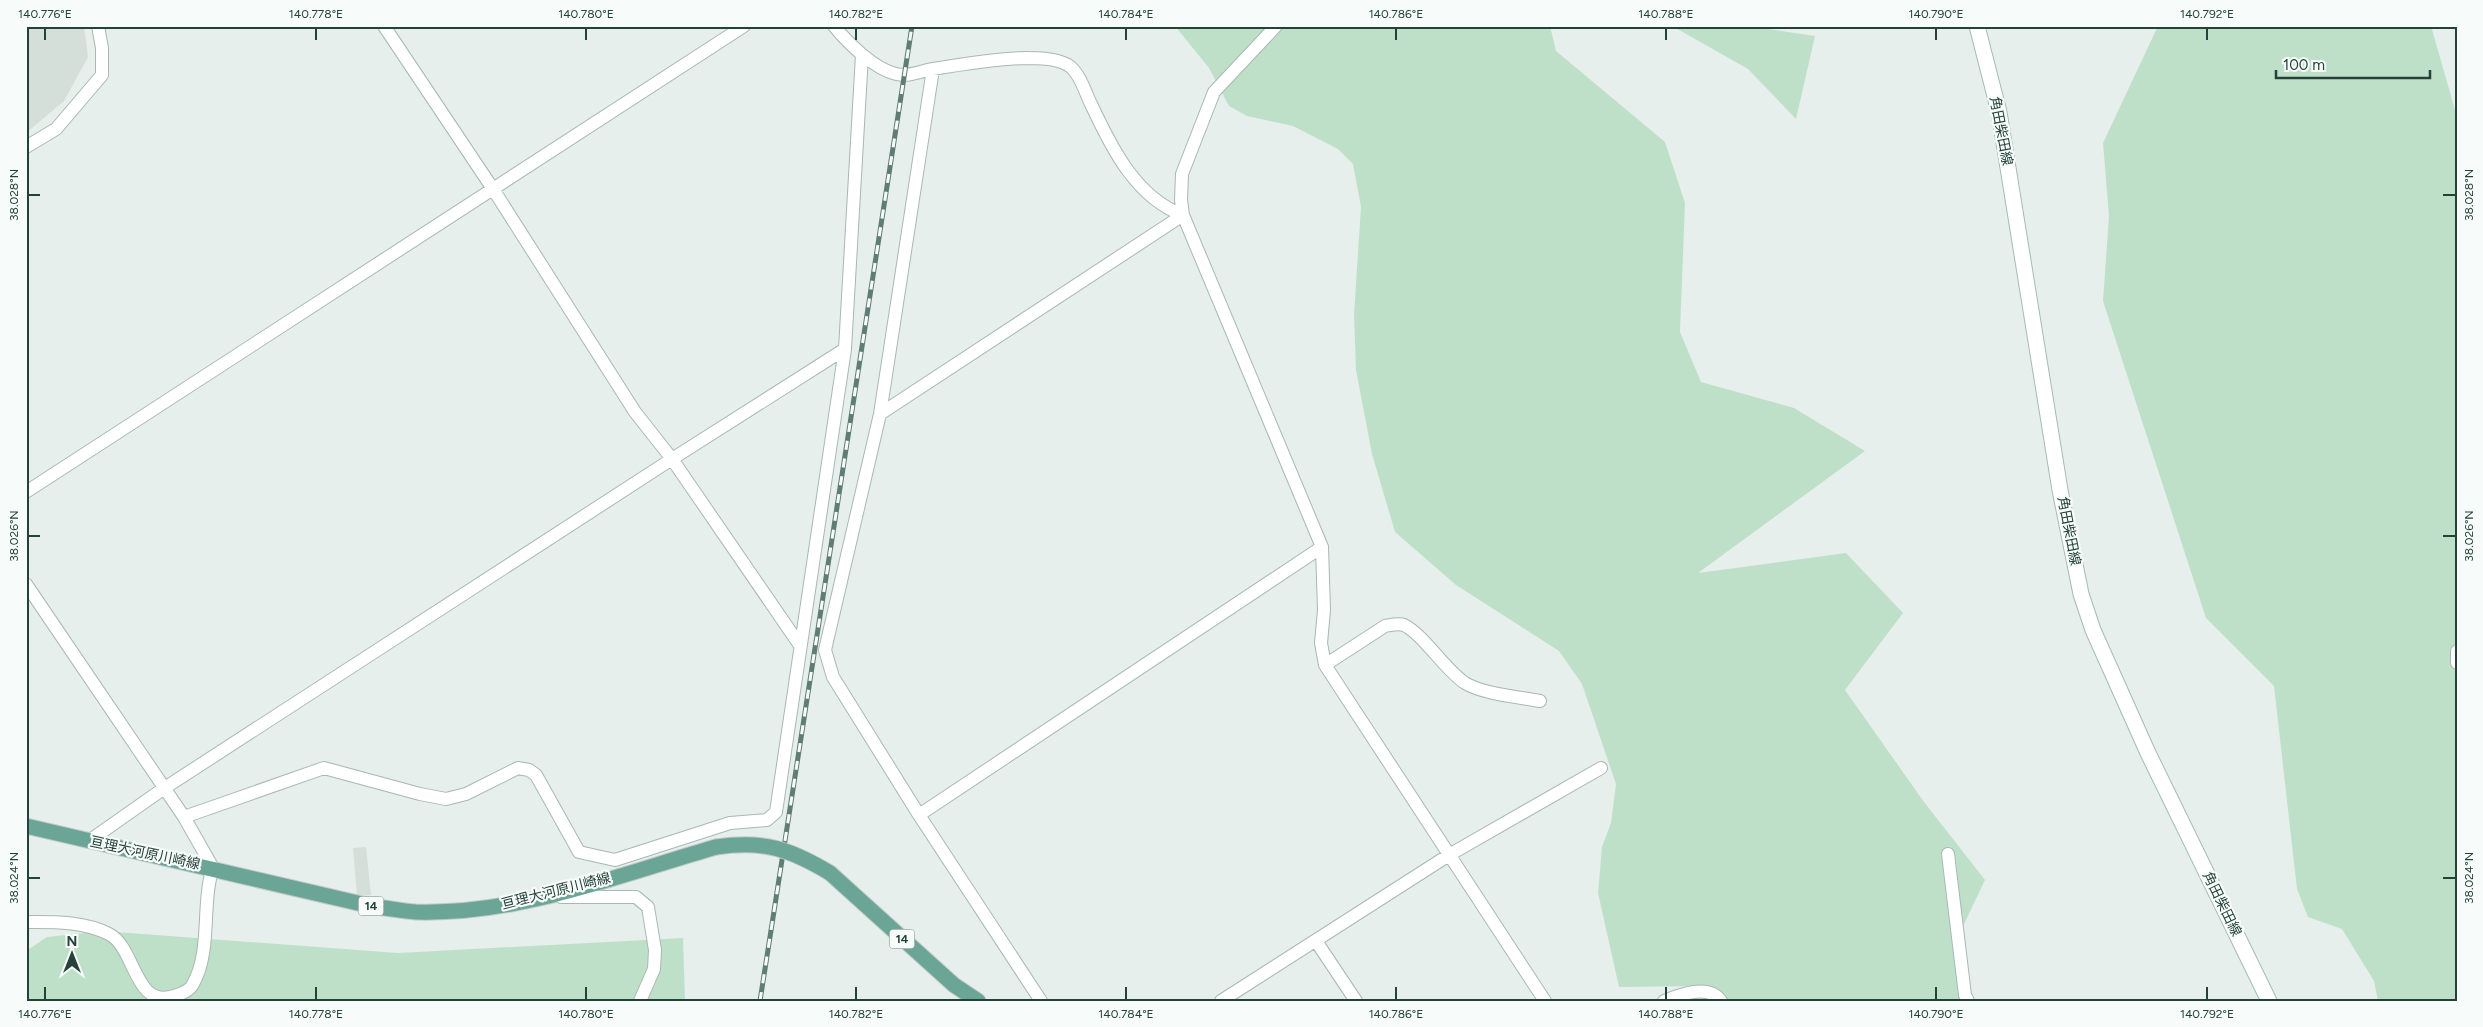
<svg xmlns="http://www.w3.org/2000/svg" width="2483" height="1027" viewBox="0 0 2483 1027" font-family="Figtree,'Noto Sans JP',sans-serif">
<style>
.built{fill:#d4dfda}
.green{fill:#bfe0c8}
.lines{fill:none;stroke-linecap:round;stroke-linejoin:round}
.minor-casing{stroke:#a8b8b2;stroke-width:14}
.secondary-casing{stroke:#a4bbb3;stroke-width:17}
.primary-casing{stroke:#c2cac8;stroke-width:17}
.minor{stroke:#fff;stroke-width:12}
.secondary{stroke:#fff;stroke-width:15}
.primary{stroke:#6aa596;stroke-width:15}
.rail-casing{stroke:#5f7d75;stroke-width:5}
.rail{stroke:#f7fbf9;stroke-width:3;stroke-dasharray:9;stroke-linecap:butt}
.primary-bridge-casing{stroke:#c2cac8;stroke-width:17;stroke-linecap:butt}
.primary-bridge{stroke:#6aa596;stroke-width:15}
.ticks{fill:none;stroke:#24423a;stroke-width:2}
.labels{text-anchor:middle;dominant-baseline:central;stroke-width:4.5;stroke-linejoin:round;paint-order:stroke}
.shield{fill:#f7fbf9;stroke:#637a73;stroke-width:1}
.shield-label{font-size:12px;font-weight:bold;fill:#24423a}
.street-label{font-size:14px;fill:#24423a;stroke:#f7fbf9}
.neatline{fill:none;stroke:#24423a;stroke-width:2}
.ticks-label{font-size:12px;text-anchor:middle;fill:#24423a}
</style>
<rect width="100%" height="100%" fill="#e6efeb"/>
<!-- built -->
<path class="built" d="M26,26H84L88,57L64,101L26,133Z
M366,847L371,895L357,896L353,848Z"/>
<!-- green -->
<path class="green" d="M1175,26H1550L1556,51L1665,142L1685,203L1680,332L1701,382L1794,408L1865,451L1698,573L1846,553L1903,613L1845,690L1924,802L1985,880L1955,943L1970,1001H1716L1705,986L1619,987L1598,893L1602,847L1611,823L1616,784L1582,684L1559,651L1456,585L1395,532L1372,454L1356,370L1354,315L1361,207L1353,164L1338,149L1293,126L1247,116L1229,106L1209,68Z
M1672,26H1749L1815,36L1796,119L1748,69Z
M2158,26H2431L2457,117V1001H2378L2374,981L2342,929L2308,917L2297,889L2274,686L2206,618L2103,301L2109,216L2103,143Z
M103,931L398,953L683,938L685,1001H26V951L47,937Z"/>
<g class="lines">
<!-- minor casing -->
<g class="minor-casing">
<path id="minor" d="M384,26L493,189L635,412L672,459L799,644
M834,26C848,43 874,69 896,74C910,77 920,71 933,69C963,64 994,59 1024,58C1038,58 1055,58 1068,65C1080,73 1085,92 1091,104C1111,147 1136,198 1183,215
M1276,26L1214,92L1182,174L1181,200L1183,215L1322,547L1324,610L1321,643L1325,665L1545,1001
M933,69L880,414L825,650L833,677L919,815L1041,1001
M26,147L56,129L102,75V48L98,26
M880,414L1183,215
M26,492L744,26
M26,584L184,817L213,868C201,902 212,951 193,984C190,991 181,994 174,996C134,1009 136,948 109,934C84,921 53,922 26,922
M2457,651V663
M1325,665L1385,626C1391,625 1398,623 1404,625C1424,635 1445,670 1465,683C1483,694 1519,697 1540,701
M919,815L1322,547
M184,817L324,768L420,794L446,799L466,794L518,768L529,770L536,775L579,852L615,860L730,823L767,820L776,812L845,349L862,55
M89,841L163,789L672,459L845,349
M1948,854L1965,995L1968,1001
M561,897H636L648,907L655,950L654,969L640,1001
M1316,941L1356,1001
M1221,1001L1449,855L1601,768
M1664,1001C1679,995 1709,983 1721,1001"/>
</g>
<!-- secondary casing -->
<g class="secondary-casing">
<path id="secondary" d="M1977,26L1999,112L2060,490L2081,594L2093,630L2148,753L2269,1001"/>
</g>
<!-- primary casing -->
<g class="primary-casing">
<path id="primary" d="M26,826L375,907C388,908 402,911 416,912C519,915 619,875 716,847
M830,873L954,985L978,1001"/>
</g>
<!-- minor -->
<use href="#minor" class="minor"/>
<!-- secondary -->
<use href="#secondary" class="secondary"/>
<!-- primary -->
<use href="#primary" class="primary"/>
<!-- rail casing -->
<g class="rail-casing">
<path id="rail" d="M760,1001L912,26"/>
</g>
<!-- rail -->
<use href="#rail" class="rail"/>
<!-- primary-bridge casing -->
<g class="primary-bridge-casing">
<path id="primary-bridge" d="M716,847C764,840 790,849 830,873"/>
</g>
<!-- primary-bridge -->
<use href="#primary-bridge" class="primary-bridge"/>
</g>
<!-- ticks -->
<path class="ticks" d="M45,28V40M316,28V40M586,28V40M856,28V40M1126,28V40M1396,28V40M1666,28V40M1936,28V40M2207,28V40M28,195H40M2443,195H2456M28,536H40M2443,536H2456M28,878H40M2443,878H2456M45,987V1000M316,987V1000M586,987V1000M856,987V1000M1126,987V1000M1396,987V1000M1666,987V1000M1936,987V1000M2207,987V1000"/>
<g class="labels">
<!-- shield labels -->
<g class="shield">
<rect x="358.5" y="896.5" width="25" height="19" rx="4"/>
<rect x="889.5" y="929.5" width="25" height="19" rx="4"/>
</g>
<g class="shield-label">
<text x="371" y="906">14</text>
<text x="902" y="939">14</text>
</g>
<!-- street labels -->
<g class="street-label">
<text transform="translate(2001 131) rotate(79)">角田柴田線</text>
<text transform="translate(2069 531) rotate(79)">角田柴田線</text>
<text transform="translate(145 853) rotate(12)">亘理大河原川崎線</text>
<text transform="translate(556 891) rotate(-14)">亘理大河原川崎線</text>
<text transform="translate(2222 904) rotate(64)">角田柴田線</text>
</g>
</g>
<!-- border -->
<rect width="2483" height="1027" fill="none" stroke="#f7fbf9" stroke-width="55"/>
<!-- north arrow -->
<g transform="translate(72 954)" stroke="#f7fbf9" stroke-width="4" paint-order="stroke">
<path d="M0-4L9 19L0 12L-9 19Z" fill="#24423a"/>
<text y="-8" font-size="14" font-weight="bold" text-anchor="middle" fill="#24423a">N</text>
</g>
<!-- scale -->
<path d="M2276 70v8h154v-8" fill="none" stroke="#24423a" stroke-width="2.5"/>
<text x="2283" y="70" font-size="15" fill="#24423a" stroke="#f7fbf9" stroke-width="4" paint-order="stroke">100 m</text>
<rect x="28" y="28" width="2428" height="972" class="neatline"/>
<g class="ticks-label">
<text x="45" y="18">140.776°E</text>
<text x="316" y="18">140.778°E</text>
<text x="586" y="18">140.780°E</text>
<text x="856" y="18">140.782°E</text>
<text x="1126" y="18">140.784°E</text>
<text x="1396" y="18">140.786°E</text>
<text x="1666" y="18">140.788°E</text>
<text x="1936" y="18">140.790°E</text>
<text x="2207" y="18">140.792°E</text>
<text transform="translate(14 195) rotate(-90)" y="4">38.028°N</text>
<text transform="translate(2469 195) rotate(-90)" y="4">38.028°N</text>
<text transform="translate(14 536) rotate(-90)" y="4">38.026°N</text>
<text transform="translate(2469 536) rotate(-90)" y="4">38.026°N</text>
<text transform="translate(14 878) rotate(-90)" y="4">38.024°N</text>
<text transform="translate(2469 878) rotate(-90)" y="4">38.024°N</text>
<text x="45" y="1018">140.776°E</text>
<text x="316" y="1018">140.778°E</text>
<text x="586" y="1018">140.780°E</text>
<text x="856" y="1018">140.782°E</text>
<text x="1126" y="1018">140.784°E</text>
<text x="1396" y="1018">140.786°E</text>
<text x="1666" y="1018">140.788°E</text>
<text x="1936" y="1018">140.790°E</text>
<text x="2207" y="1018">140.792°E</text>
</g>
</svg>
